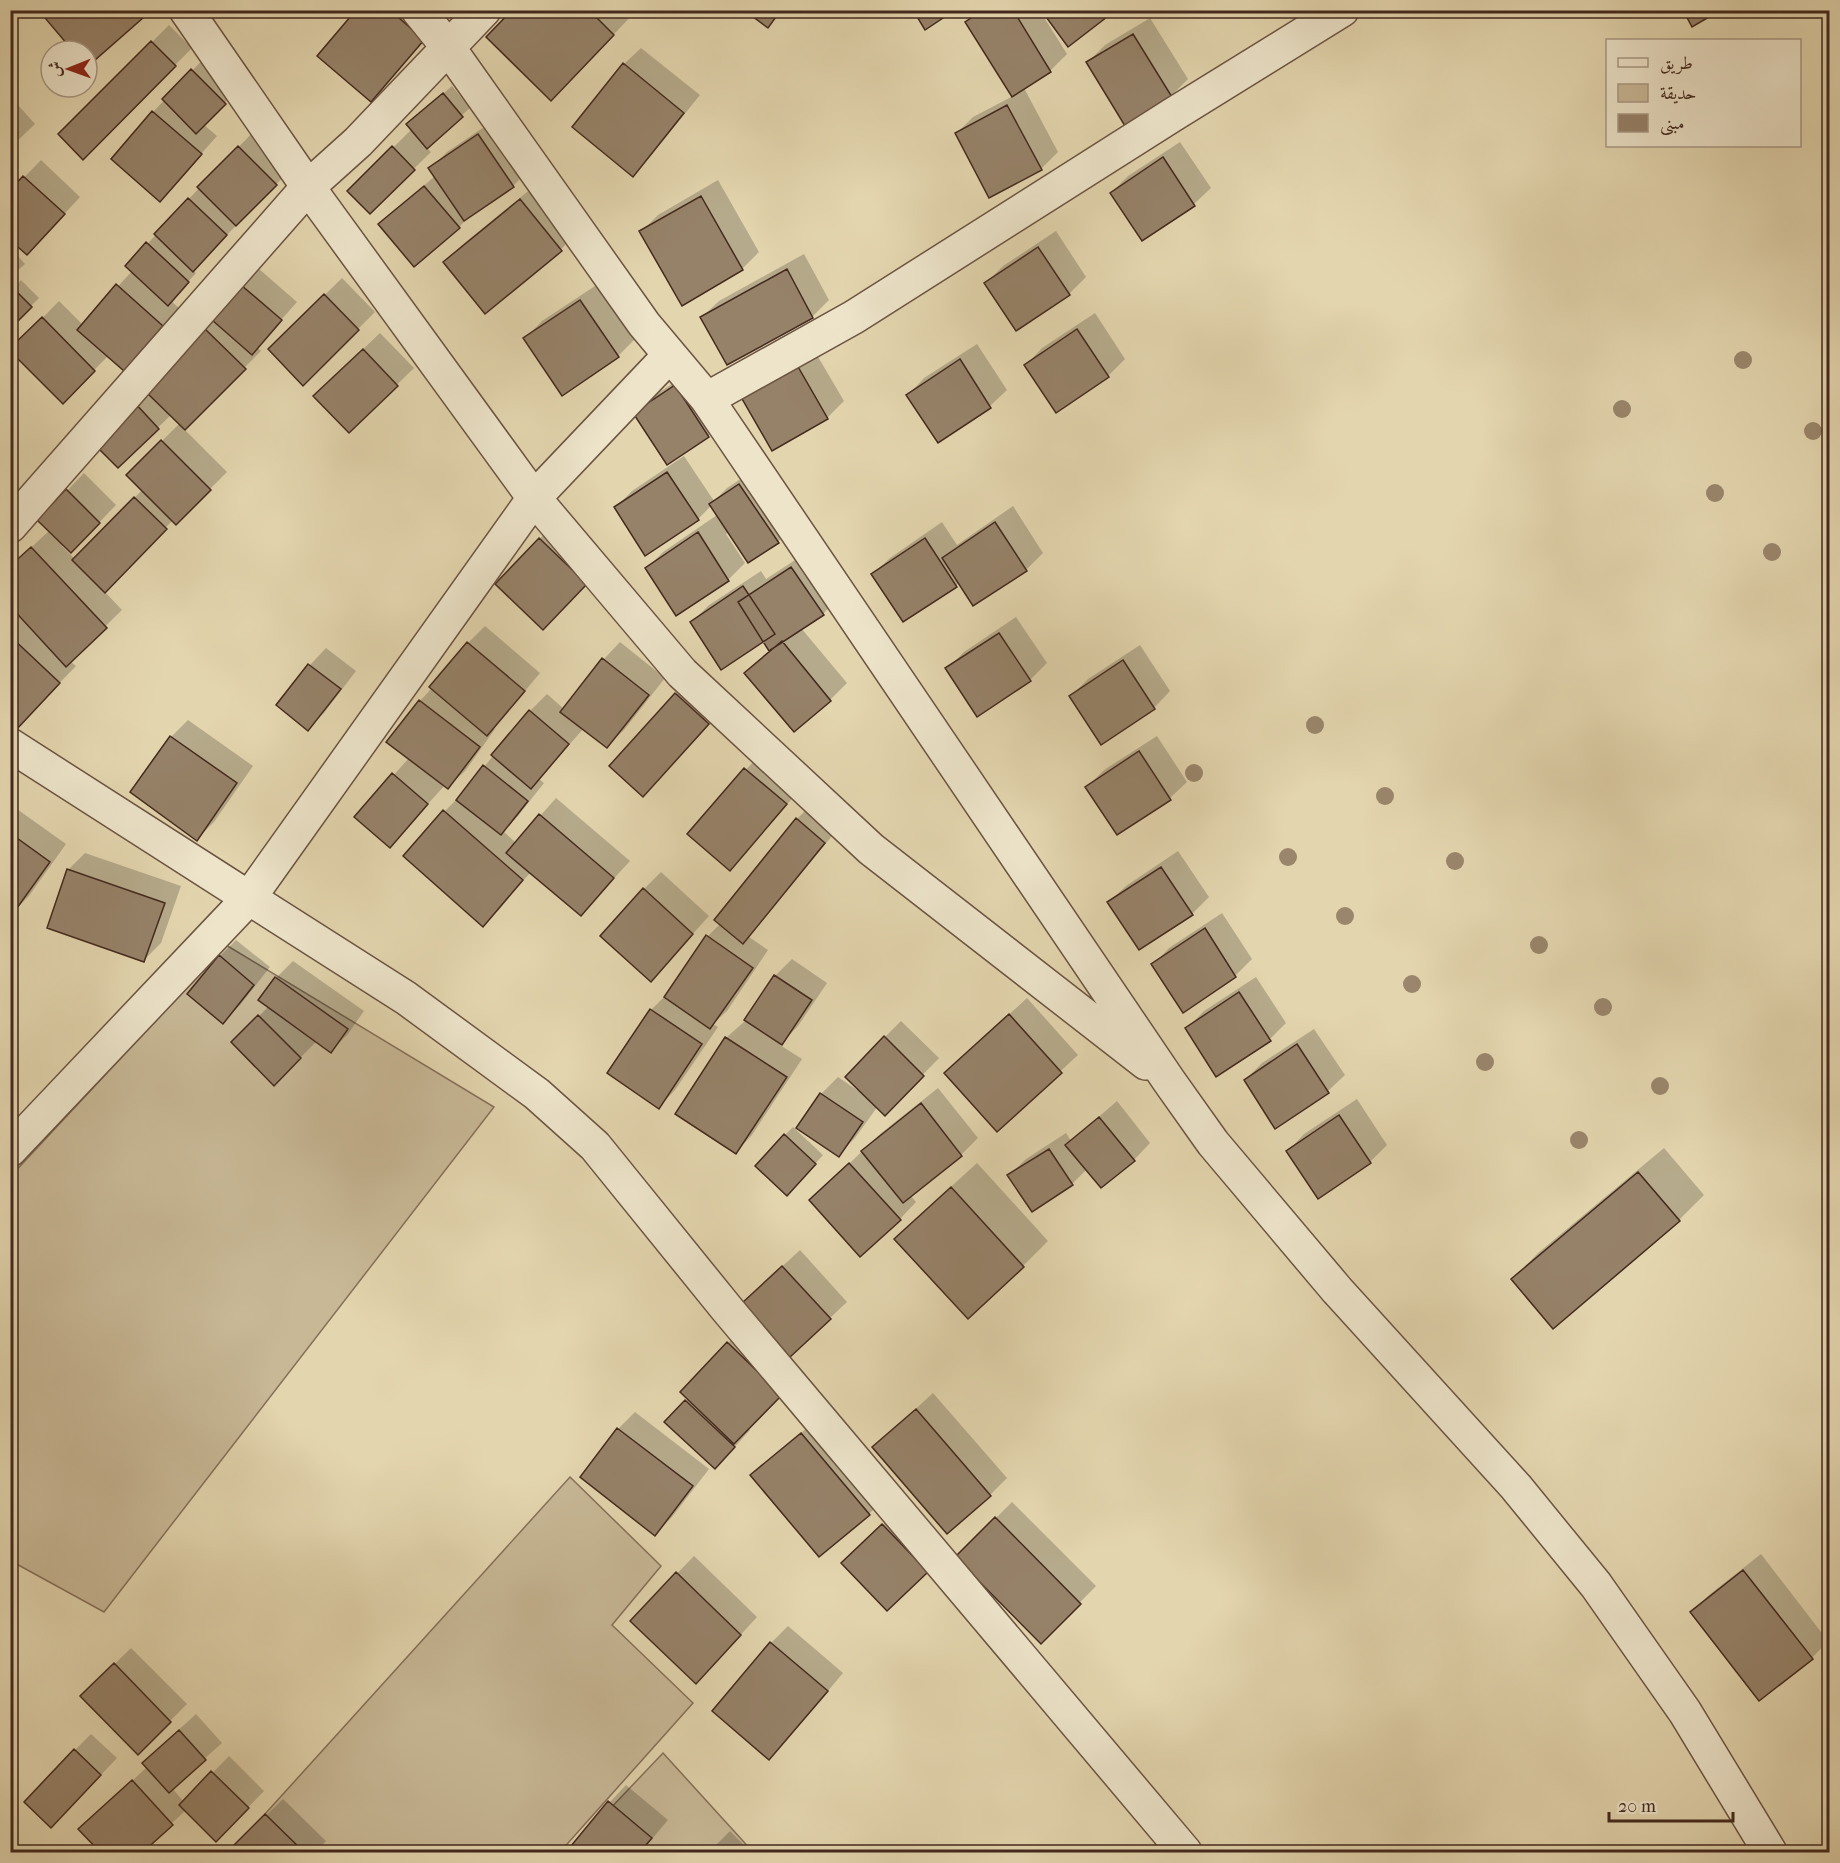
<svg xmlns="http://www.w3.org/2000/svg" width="1840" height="1863" viewBox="0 0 1840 1863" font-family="'IM FELL French Canon',Amiri,serif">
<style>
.green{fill:#c8b896;stroke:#86705a;stroke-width:1.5}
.shadow{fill:#0003}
.building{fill:#968269;stroke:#43291e;stroke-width:1.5}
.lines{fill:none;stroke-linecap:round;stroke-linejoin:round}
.street-casing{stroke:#6b5442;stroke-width:36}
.street{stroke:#ede4ca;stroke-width:33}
.tree{fill:#9a866c}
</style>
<rect width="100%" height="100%" fill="#e3d5ae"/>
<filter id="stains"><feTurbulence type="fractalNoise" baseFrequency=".00333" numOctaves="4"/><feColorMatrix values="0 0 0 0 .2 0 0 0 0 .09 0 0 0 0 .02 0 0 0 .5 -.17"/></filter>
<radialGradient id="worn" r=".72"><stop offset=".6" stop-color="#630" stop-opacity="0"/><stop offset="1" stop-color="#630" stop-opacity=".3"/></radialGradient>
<!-- green -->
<path class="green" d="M226,945L494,1107L104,1612L11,1561L10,1177Z
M570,1477L661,1566L612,1625L693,1703L560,1852H301L265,1814Z
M663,1753L753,1852H569Z"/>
<!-- shadow -->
<path class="shadow" d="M358,10H426L440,23L371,100Z
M514,10H637L576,74Z
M978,10H1042L1040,11L1067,54L1050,71L1024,88L1058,152L1041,169L956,134L973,117L1013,96L967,22Z
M1150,18L1188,79L1171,96L1088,62L1105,45Z
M169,25L192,48L83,158L60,134Z
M641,48L700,95L649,158L633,175L624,64Z
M209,53L242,86L203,124L217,136L160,200L153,112Z
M452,86L470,108L426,147L431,152L370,212L349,191L412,129L416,117Z
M10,96L35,124L10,148Z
M496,119L530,169L513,186L474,212L459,227L380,224L435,176L430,169L447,152Z
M255,130L293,167L193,270L196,273L171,301L179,308L140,352L124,369L108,356L63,402L11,350L59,301L83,325L132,271L127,266L200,187Z
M1180,142L1211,188L1194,204L1142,239L1111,193L1128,176Z
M41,160L80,197L44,236L10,192Z
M718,180L759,252L742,269L641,232L658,215Z
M538,183L578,233L561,249L486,312L445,262L462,245Z
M1056,231L1086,277L1069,294L986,283L1003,266Z
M10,247L25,264L10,277Z
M804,254L829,300L813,316L728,363L702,317L719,301Z
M259,269L297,302L257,347L261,351L184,429L227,472L176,523L173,520L104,591L122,610L70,661L76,666L32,711L10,723V567L50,530L39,520L84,473L116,505L88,534L62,546L75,559L143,489L128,475L180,423L171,415L118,466L94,442L214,320L242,285Z
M342,278L375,312L303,384L270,349Z
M21,280L39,298L10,327V291Z
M598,284L635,339L618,356L563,394L525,338L542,321Z
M1095,313L1125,359L1108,376L1026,365L1042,348Z
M380,333L414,368L350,431L332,379Z
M977,344L1007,390L990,406L938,441L908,395L924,378Z
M814,350L844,401L827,418L760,381Z
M693,370L725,419L709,435L667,463L635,413L652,397Z
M684,456L714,501L727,488L757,468L794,525L778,542L729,532L726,534L745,563L728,580L676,614L646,569L663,552L717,515L711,506L698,519L645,554L616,507L632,491Z
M1013,506L1043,553L1026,570L974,604L959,582L956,586L873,574L890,558L942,522L957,545Z
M556,522L602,566L560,611L497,584Z
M809,551L839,597L823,614L801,628L847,683L830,700L746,673L770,650L764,640L692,622L709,605L761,571L766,579Z
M1016,617L1047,663L1030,680L947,669L964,652Z
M485,626L540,673L494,728L495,729L465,771L448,787L445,785L390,846L356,817L409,758L420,701L432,688L431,687L468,643Z
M620,642L665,678L624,730L607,746L584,728L539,779L544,783L518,816L503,831L516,843L556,798L630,861L581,914L531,872L483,925L445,811L461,795L530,711L547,694L564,709L604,659Z
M1140,645L1170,691L1154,708L1071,696L1088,679Z
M326,648L356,671L324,713L307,729L278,705L310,665Z
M693,677L725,707L660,778L611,765Z
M188,720L253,766L214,822L197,839L132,792L171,737Z
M1157,736L1187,782L1170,798L1087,787L1104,770Z
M762,752L802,787L746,852L689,834Z
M814,802L841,825L749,937L768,950L727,1011L713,1024L718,1027L675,1090L659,1107L609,1073L651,1010L669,992L708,936L720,924L716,920L797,819Z
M10,804L66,844L29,896L12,913Z
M1178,851L1209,897L1192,914L1109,902L1126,886Z
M85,853L181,886L161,943L144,960L49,927L69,869Z
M661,872L709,916L651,980L644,889Z
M1222,913L1252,959L1235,976L1153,965L1169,948Z
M236,940L270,967L240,1005L223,1022L220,956Z
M792,959L827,983L798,1026L780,1045L802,1059L752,1135L736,1152L677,1114L727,1037L745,1021L775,976Z
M293,961L364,1011L348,1034L331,1051L317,1041L274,1084L233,1042L269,1006L260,1000L276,978Z
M1256,977L1286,1023L1270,1039L1187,1028L1204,1011Z
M1027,998L1078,1055L997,1130L963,1057Z
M901,1021L939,1058L885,1114L878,1106L855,1138L838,1155L798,1127L821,1094L838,1077L860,1092L885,1037Z
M1314,1029L1345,1075L1328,1091L1275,1127L1245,1080L1262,1063Z
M938,1088L978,1138L961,1155L910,1195L916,1202L900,1219L828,1184L880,1134Z
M1357,1099L1387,1145L1370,1162L1288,1151L1304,1134Z
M1117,1101L1150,1143L1134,1160L1087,1169L1072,1184L1009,1175L1026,1159L1066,1133L1071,1141Z
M793,1127L823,1155L795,1186L785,1135Z
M1664,1148L1704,1195L1679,1220L1513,1279L1538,1253Z
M977,1163L1048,1241L1023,1266L921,1214Z
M800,1250L847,1302L830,1318L759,1288Z
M744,1326L797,1377L748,1428L750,1430L732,1450L666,1422L689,1398L728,1343Z
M933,1393L1007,1478L990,1495L874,1447Z
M635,1412L709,1469L672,1517L655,1534L582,1477L618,1429Z
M819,1417L886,1497L869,1514L753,1476Z
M1012,1502L1096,1586L1041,1642L957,1557Z
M900,1508L943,1554L887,1609L860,1547Z
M1761,1554L1828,1641L1812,1658L1692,1612L1709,1595Z
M694,1556L757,1617L713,1665L632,1620Z
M788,1626L843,1673L786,1741L769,1758L771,1643Z
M131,1648L187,1704L138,1753L82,1696Z
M196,1714L222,1743L172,1788L184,1802L229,1756L264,1791L216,1840L186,1810L141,1852H102L81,1829L148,1766L161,1746Z
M91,1734L117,1758L68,1810L75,1750Z
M626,1785L668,1820L641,1852H568L610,1802Z
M283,1799L326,1841L316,1852H229Z
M730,1831L751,1852H709Z"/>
<!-- building -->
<path class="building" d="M41,10H152L87,67V51H73L40,12Z
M356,10H390L424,40L371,102L317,56Z
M512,10H589L614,35L551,101L486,37Z
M744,10H781L768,28Z
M913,10H955L925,30Z
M983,10H1013L1051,72L1012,97L965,22Z
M1041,10H1116L1068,47Z
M1683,10H1721L1692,27Z
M1133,34L1172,97L1125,126L1086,62Z
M151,41L176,66L83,160L58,134Z
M623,63L684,113L633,177L572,127Z
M191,69L226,104L196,134L162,99Z
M443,93L463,117L427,149L406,124Z
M1007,105L1042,170L989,198L955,133Z
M152,111L202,154L160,202L111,159Z
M478,134L514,187L464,221L428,168Z
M238,146L277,185L236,226L197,187Z
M392,146L415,170L370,214L347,191Z
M1163,157L1195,206L1142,241L1110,193Z
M23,176L65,214L27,255L10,240V190Z
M424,186L460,228L414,267L378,224Z
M701,196L743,270L682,306L639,231Z
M188,198L227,235L193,272L154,234Z
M520,199L562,251L485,314L443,262Z
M146,242L189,282L168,306L125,266Z
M1038,247L1070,295L1016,331L984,283Z
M787,269L813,318L727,365L700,317Z
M116,284L163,326L124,371L77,330Z
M241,285L282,320L252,355L212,320Z
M12,287L32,307L10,329V289Z
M324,294L359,330L303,386L268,349Z
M580,300L619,357L562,396L523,338Z
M42,317L95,371L63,404L10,351V348Z
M204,328L246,369L185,430L143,389Z
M1077,329L1109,377L1056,413L1024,365Z
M363,349L398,386L349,433L313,396Z
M960,359L991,408L938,443L906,395Z
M797,365L828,419L772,451L741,397Z
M675,385L709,437L667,465L633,413Z
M134,402L159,429L118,468L92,442Z
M161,440L211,490L176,525L126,475Z
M667,472L699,520L645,556L614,507Z
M739,484L779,543L748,563L709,504Z
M66,489L100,523L71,553L37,520Z
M134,497L167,529L105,593L72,560Z
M995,522L1027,571L973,606L942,558Z
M698,532L729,581L676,616L645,568Z
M539,538L587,584L543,630L495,584Z
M925,538L957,587L903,622L871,574Z
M31,547L107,628L66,667L10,606V566Z
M791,567L824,615L769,651L738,602Z
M743,586L775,634L721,670L690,622Z
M999,633L1031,681L977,717L945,668Z
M10,636L60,683L16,730L10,725Z
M782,641L831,701L794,732L744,673Z
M467,642L525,691L487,736L429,687Z
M602,658L649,695L607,748L560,712Z
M1123,660L1155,709L1101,745L1069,696Z
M308,664L341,689L308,731L276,705Z
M675,693L709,724L643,797L609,766Z
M419,700L480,747L448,789L386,742Z
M529,710L569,744L531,789L491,755Z
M170,736L237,783L197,841L130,792Z
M1139,751L1171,800L1117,835L1085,787Z
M483,765L528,801L501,835L456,800Z
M744,768L787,804L730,871L687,834Z
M392,773L428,804L390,848L354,817Z
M443,810L523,880L483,927L403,856Z
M539,814L614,878L581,916L506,853Z
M796,818L825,843L743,944L714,920Z
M10,833L50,862L12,915L10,914Z
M1161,867L1193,915L1139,950L1107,902Z
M67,869L165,903L144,962L47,928Z
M643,888L693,934L651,982L600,936Z
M1205,928L1236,977L1183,1013L1151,964Z
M706,935L753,968L710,1029L664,997Z
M219,955L254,985L223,1024L187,994Z
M774,975L812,1000L782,1045L744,1020Z
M275,977L348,1029L331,1053L258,1000Z
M1239,992L1271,1041L1216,1077L1185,1028Z
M650,1009L702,1044L659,1109L607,1073Z
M1009,1014L1062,1073L997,1132L944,1073Z
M258,1015L301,1058L274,1086L231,1042Z
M884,1036L924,1076L885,1116L845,1077Z
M725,1037L787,1077L736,1154L675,1114Z
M1297,1044L1329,1093L1275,1129L1244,1080Z
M820,1093L863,1122L839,1157L796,1128Z
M921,1103L962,1156L903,1203L861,1151Z
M1339,1115L1371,1163L1318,1199L1286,1151Z
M1099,1117L1135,1161L1101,1188L1065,1145Z
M784,1134L816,1164L787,1196L755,1166Z
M1049,1149L1073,1185L1032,1212L1007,1175Z
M849,1163L901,1220L860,1257L809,1200Z
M1638,1172L1680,1221L1553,1329L1511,1279Z
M951,1187L1024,1267L968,1319L894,1239Z
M782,1266L831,1319L789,1358L741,1304Z
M727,1342L782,1395L734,1444L680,1392Z
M685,1400L735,1447L715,1469L664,1422Z
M916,1409L991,1496L947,1534L872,1447Z
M617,1428L693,1486L655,1536L580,1477Z
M801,1433L870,1515L819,1557L750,1475Z
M995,1517L1081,1604L1041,1644L955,1557Z
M882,1524L928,1572L887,1611L841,1563Z
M1743,1570L1813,1659L1759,1701L1690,1612Z
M676,1572L741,1635L696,1684L630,1621Z
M770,1642L828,1691L769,1760L712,1711Z
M114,1663L171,1722L138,1755L80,1696Z
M179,1730L206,1760L169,1793L142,1763Z
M74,1749L101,1775L51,1828L24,1802Z
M211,1771L249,1808L216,1842L179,1805Z
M132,1780L173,1825L143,1852H100L78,1829Z
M608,1801L652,1838L640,1852H566Z
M265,1814L304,1852H227Z"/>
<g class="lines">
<!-- street casing -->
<g class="street-casing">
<path id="street" d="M186,10L308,187L534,498L682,673L871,849L1146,1063
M418,10L448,47L644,324L707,399L1169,1081L1213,1143L1337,1290L1516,1487L1596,1585L1685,1712L1770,1852
M670,355L534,498L249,898L406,998L537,1094L595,1146L727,1309L1185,1852
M707,399L854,317L1174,114L1342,10
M10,526L308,187L358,142L484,10
M10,745L249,898L10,1150"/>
</g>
<!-- street -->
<use href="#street" class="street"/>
</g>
<!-- trees -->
<g class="tree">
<circle cx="1743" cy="360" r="9"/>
<circle cx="1622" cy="409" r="9"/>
<circle cx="1813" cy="431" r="9"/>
<circle cx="1715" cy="493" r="9"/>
<circle cx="1772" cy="552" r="9"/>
<circle cx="1315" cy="725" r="9"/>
<circle cx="1194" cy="773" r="9"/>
<circle cx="1385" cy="796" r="9"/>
<circle cx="1288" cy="857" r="9"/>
<circle cx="1455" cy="861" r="9"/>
<circle cx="1345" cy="916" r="9"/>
<circle cx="1539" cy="945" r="9"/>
<circle cx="1412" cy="984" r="9"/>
<circle cx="1603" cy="1007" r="9"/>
<circle cx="1485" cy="1062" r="9"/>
<circle cx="1660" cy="1086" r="9"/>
<circle cx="1579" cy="1140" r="9"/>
</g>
<!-- margin -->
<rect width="1840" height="1863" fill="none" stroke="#e3d5ae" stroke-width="36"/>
<rect x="12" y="12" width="1816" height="1839" fill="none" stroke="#43291e" stroke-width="3"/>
<rect x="18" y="18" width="1804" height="1827" fill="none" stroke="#43291e" stroke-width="1.5"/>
<!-- legend -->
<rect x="1606" y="39" width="195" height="108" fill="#ede4ca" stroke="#a99985" stroke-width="1.5"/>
<rect x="1618" y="58" width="30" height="9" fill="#ede4ca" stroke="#a99985" stroke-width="1.5"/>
<text x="1660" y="69" font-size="18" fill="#43291e">طريق</text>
<rect x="1618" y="84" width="30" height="18" fill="#c8b896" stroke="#a99985" stroke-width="1.5"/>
<text x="1660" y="99" font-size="18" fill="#43291e">حديقة</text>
<rect x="1618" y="114" width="30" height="18" fill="#968269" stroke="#a99985" stroke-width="1.5"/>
<text x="1660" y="129" font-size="18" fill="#43291e">مبنى</text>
<!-- north arrow -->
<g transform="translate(69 69) rotate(269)"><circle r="28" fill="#ede4ca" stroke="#a99985" stroke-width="1.5"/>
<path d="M0-4.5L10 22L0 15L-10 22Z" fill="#8f2418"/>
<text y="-9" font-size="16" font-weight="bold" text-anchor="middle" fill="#43291e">ش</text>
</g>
<!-- scale -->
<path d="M1609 1812v9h124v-9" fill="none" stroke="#43291e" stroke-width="3"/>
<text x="1618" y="1812" font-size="18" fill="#43291e" stroke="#ede4ca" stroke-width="4.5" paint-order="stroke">20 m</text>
<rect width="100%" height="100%" filter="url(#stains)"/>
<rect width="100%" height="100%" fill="url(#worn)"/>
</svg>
